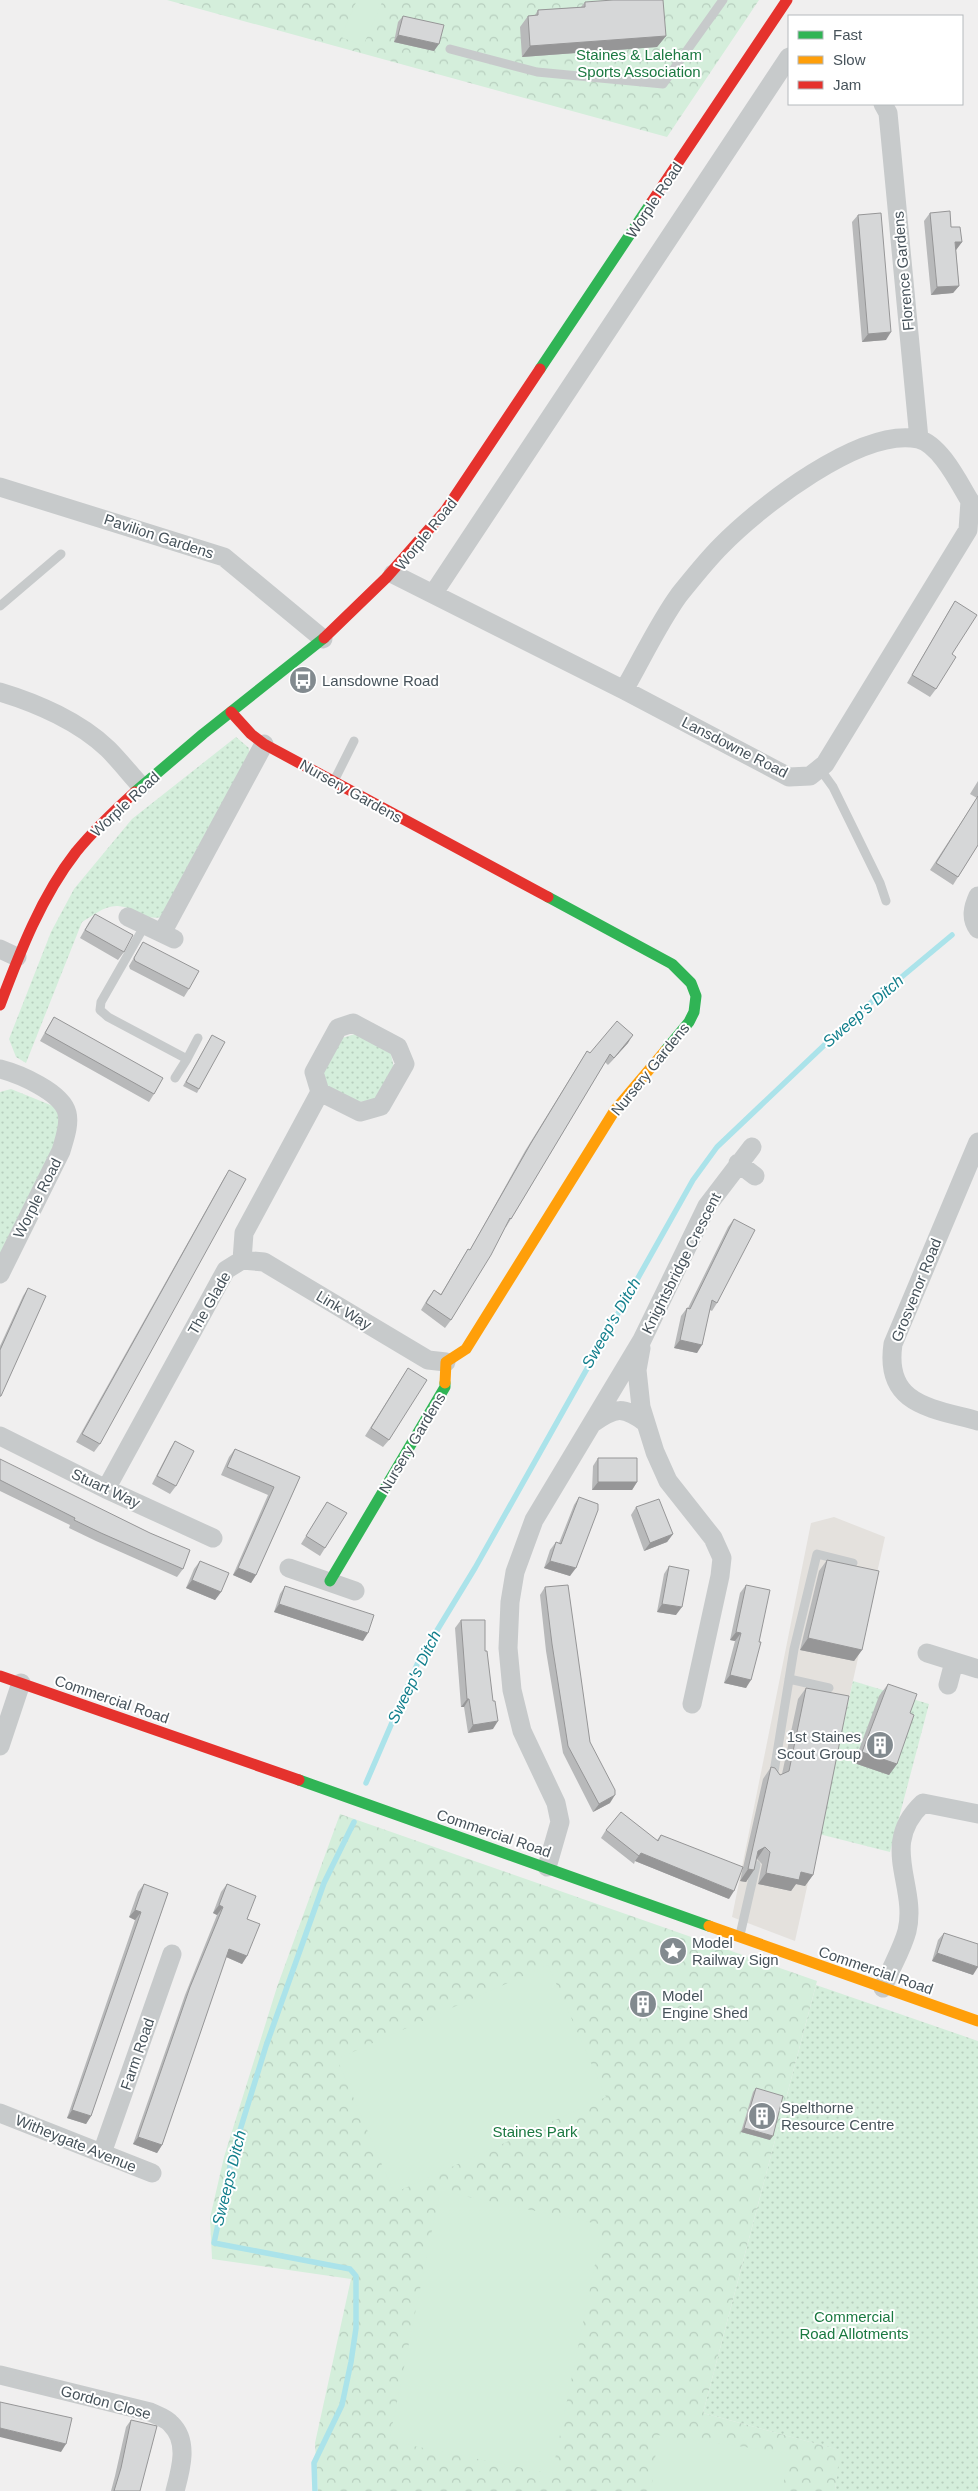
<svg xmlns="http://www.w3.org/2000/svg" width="978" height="2491" viewBox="0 0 978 2491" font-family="Helvetica,sans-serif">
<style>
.commercial{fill:#e4e1dd}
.grass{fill:url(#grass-dots)}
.forest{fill:url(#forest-crowns)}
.pitch{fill:#d4eedb}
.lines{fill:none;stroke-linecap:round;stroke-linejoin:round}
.stream{stroke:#abe3ea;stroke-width:5.5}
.lane{stroke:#c7cacb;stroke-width:9}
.street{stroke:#c7cacb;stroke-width:19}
.fast{stroke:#30b455;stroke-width:11}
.slow{stroke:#ff9f0a;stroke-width:11}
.jam{stroke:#e5322d;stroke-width:11}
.wall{fill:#b8b9ba}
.shaded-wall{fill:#969697}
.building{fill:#d6d7d8;stroke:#969697}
.labels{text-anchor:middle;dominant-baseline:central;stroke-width:4;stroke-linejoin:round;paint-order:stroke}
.park-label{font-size:15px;fill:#1b7941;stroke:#fff}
.street-label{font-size:15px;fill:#47535b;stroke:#fff}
.poi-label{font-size:15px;fill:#47535b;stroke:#fff;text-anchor:start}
.water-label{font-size:16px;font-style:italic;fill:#127f8c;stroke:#fff}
</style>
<defs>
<pattern id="grass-dots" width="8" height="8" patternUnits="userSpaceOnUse" patternTransform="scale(1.25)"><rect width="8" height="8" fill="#d4eedb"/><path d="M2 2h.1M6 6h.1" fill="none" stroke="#b7cebe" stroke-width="1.8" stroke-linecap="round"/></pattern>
<pattern id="forest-crowns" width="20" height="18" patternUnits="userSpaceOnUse" patternTransform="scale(1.25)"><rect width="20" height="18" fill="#d4eedb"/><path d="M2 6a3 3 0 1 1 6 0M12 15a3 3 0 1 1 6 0" fill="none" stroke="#b7cebe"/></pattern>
</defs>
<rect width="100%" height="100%" fill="#f0efef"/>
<!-- commercial -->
<path class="commercial" d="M834,1517L885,1537L795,1941L732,1917L811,1523Z"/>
<!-- grass -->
<path class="grass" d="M236,737L249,748V765L170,915C144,924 140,908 118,906C105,905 92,916 82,922L26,1063L16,1057L9,1039L51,932L74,889L132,819Z
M358,1033L390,1050L394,1068L378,1099L359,1102L328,1087L322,1076L339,1039Z
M11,1089L53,1106L60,1115L61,1133L0,1265V1092Z
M853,1681L929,1704L890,1852L819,1834Z
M816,1985L978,2041V2491H835L839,2450L703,2413Z"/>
<!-- forest -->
<path class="forest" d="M167,0H759L667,137Z
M340,1814L817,1981L703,2413L840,2450L835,2491H318L315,2443L351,2279L212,2259L210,2218L224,2157L277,1987Z"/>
<!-- pitch -->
<path class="pitch" d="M357,0H383L363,46L341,37Z
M548,1965L606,2097L394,2193L337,2059Z
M440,2191L603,2225L552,2474L389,2441Z
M658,2435L787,2453L783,2491H651Z"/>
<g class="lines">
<!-- stream -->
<path class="stream" d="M366,1783L419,1660L475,1568L693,1180L717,1147L856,1015L952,935
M315,2491L314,2463L342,2405L351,2362L356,2328V2276L350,2269L214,2243L233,2153L266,2046L324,1883L354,1822"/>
<!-- lane -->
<path class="lane" d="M450,49L537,72L663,84L723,0
M0,606L61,554
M820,769L833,787L880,883L886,901
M335,779L354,741
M145,925L101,1002L100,1010L108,1017L187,1059L198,1038
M175,1078L187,1059
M789,1679L829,1688
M773,1778L794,1649L817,1554L853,1563
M740,1935L756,1865"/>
<!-- street -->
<path class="street" d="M883,104L888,113L919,439
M0,487L224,557L323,639
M393,574L624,690L789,777L810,776L825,764L968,530L970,501
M433,594L789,57
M624,690C642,659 658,624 679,595C692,579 706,561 721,546C759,507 861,427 918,439C940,444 959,483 970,501
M0,692C37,703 80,722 108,749C120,761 130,774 141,786
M978,896C973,907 970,918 978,929
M128,917L174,939
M162,933L264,744
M0,949L17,957
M0,1069C19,1074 62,1092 67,1113C70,1125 64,1140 61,1151L0,1274
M978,1142L893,1344C884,1405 931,1408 978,1421
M738,1163L755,1176
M242,1260L264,1262L428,1360L446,1362
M641,1348L637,1370L641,1407L655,1452L668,1481L713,1538L722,1558L720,1576L692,1704
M593,1423C616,1407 623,1406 646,1423
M0,1436L106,1489L213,1538
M106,1489L226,1270L242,1260L244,1233L320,1092L314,1072L338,1028L353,1023L398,1047L405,1064L381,1106L360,1112L320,1092
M289,1568L355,1591
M927,1653L978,1669
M948,1685L954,1662
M0,1746L21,1683
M547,1867L560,1822L556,1803L522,1731L512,1690L508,1648L510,1602L515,1572L534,1520L642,1340L707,1206L752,1147
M883,1988C890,1969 902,1950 907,1931C918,1885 878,1845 923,1803L978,1814
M0,2113L152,2173
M102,2153L172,1954
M0,2375L150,2412C156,2415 166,2418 171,2424C189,2441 181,2469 175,2491"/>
<!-- fast -->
<path class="fast" d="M540,369L651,203
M135,792L203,734L324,638
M548,897L672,964L691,983L696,996L694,1012L689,1022L665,1051
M330,1581L445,1387V1383
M299,1780L709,1926"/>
<!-- slow -->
<path class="slow" d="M445,1383L446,1362L466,1349L615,1110L665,1051
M709,1926L978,2021"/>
<!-- jam -->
<path class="jam" d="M651,203L787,0
M324,638L386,578L445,511L540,369
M231,712L251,734L264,744L548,897
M0,1005C20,952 41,897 76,852C94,830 114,811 135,792
M0,1676L299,1780"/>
</g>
<!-- wall -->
<path class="wall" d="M585,2L666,36L657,47L522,57L520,27L528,16L535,15L538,10L581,7Z
M403,16L434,51L394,42L398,22Z
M930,213L951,227L962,242L956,250L959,286L953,293L931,295L924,221Z
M858,215L886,340L862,342L852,222Z
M955,601L952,654L936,689L930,697L907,683L950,609Z
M978,781V845L953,885L930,870L977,798L970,794Z
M95,914L124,952L118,960L80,938L89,922Z
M143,942L189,989L184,997L130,969L129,966Z
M54,1017L154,1094L149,1102L40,1041L49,1025Z
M212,1035L199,1089L197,1093L183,1086Z
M628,1043L608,1065L605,1062L511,1219L506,1227H505L451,1320L445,1328L421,1310L428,1298L434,1290L441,1294L463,1257L468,1249L470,1250L525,1151L587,1051L590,1053Z
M229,1170L100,1444L94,1452L76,1442L224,1178Z
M734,1219L717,1303L712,1311L710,1310L697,1353L674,1348L681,1316L687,1308H688L728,1227Z
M28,1288L1,1396L0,1397V1346L23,1296Z
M408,1368L389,1440L383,1447L365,1436Z
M175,1441L176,1486L170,1494L152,1484L170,1449Z
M235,1449L300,1477L256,1575L251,1583L233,1575L268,1495L221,1475L229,1457Z
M598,1458L637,1482L632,1490H592L593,1466Z
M0,1459L183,1569L177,1577L96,1541L69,1528L70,1525L0,1491Z
M579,1497L570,1576L544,1568L550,1550L556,1542L559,1543L574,1505Z
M327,1502L325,1548L320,1556L301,1544Z
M636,1507L673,1534L667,1542L644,1551L631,1515Z
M827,1560L862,1650L854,1661L800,1650L819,1571Z
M200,1561L221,1592L215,1600L186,1588L194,1569Z
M669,1566L676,1615L657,1612L664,1574Z
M746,1585L759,1642L746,1688L724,1683L735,1641L730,1640L740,1593Z
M285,1586L363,1641L274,1612L280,1594Z
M545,1587L590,1742L610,1803L593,1812L563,1753L546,1651L540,1595Z
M461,1620L485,1651L493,1729L468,1733L464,1707H461L455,1628Z
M888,1684L897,1764L889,1775L854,1763L879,1696Z
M806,1688L813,1875L805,1886L796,1884L791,1891L758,1884L762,1864L757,1859L746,1882L740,1881L763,1779L771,1767L780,1775L782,1774L798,1699Z
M606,1830L657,1840L661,1835L729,1899L635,1861L634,1864L601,1838Z
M144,1884L168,1893L91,2116L86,2124L67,2118L135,1920L129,1917L138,1892Z
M227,1884L247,1919V1956L242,1964L226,1957L162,2145L157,2153L133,2144L185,1995L217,1915L213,1913L221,1892Z
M944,1933L973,1975L932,1961L938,1940Z
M756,2088L770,2140L741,2132L753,2092Z
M131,2420L140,2491H111L115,2476L126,2427Z"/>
<!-- shaded-wall -->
<path class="shaded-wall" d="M398,35L439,44L434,51L394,42Z
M666,36L657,47L522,57L530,46Z
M955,242H962L956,250Z
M959,286L953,293L931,295L937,287Z
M891,332L886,340L862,342L868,334Z
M633,1035L628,1043L608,1065L614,1058Z
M680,1340L702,1345L697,1353L674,1348Z
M598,1482H637L632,1490H592Z
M673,1534L667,1542L644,1551L650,1543Z
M550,1561L576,1568L570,1576L544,1568Z
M238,1568L256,1575L251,1583L233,1575Z
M192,1580L221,1592L215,1600L186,1588Z
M279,1604L368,1633L363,1641L274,1612Z
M662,1604L682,1607L676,1615L657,1612Z
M736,1632L741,1633L735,1641L730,1640Z
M808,1638L862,1650L854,1661L800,1650Z
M730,1675L751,1680L746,1688L724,1683Z
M467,1699H469L464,1707H461Z
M498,1721L493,1729L468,1733L473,1725Z
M862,1752L897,1764L889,1775L854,1763Z
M615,1795L610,1803L593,1812L599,1804Z
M765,1847L757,1859L758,1851Z
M641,1853L734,1891L729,1899L635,1861Z
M748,1869L754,1870L746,1882L740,1881Z
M801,1872L813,1875L805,1886L796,1884L791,1891L758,1884L766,1873Z
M219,1905L223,1907L217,1915L213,1913Z
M135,1910L141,1912L135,1920L129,1917Z
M229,1949L247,1956L242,1964L224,1956Z
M937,1953L978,1967L973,1975L932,1961Z
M72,2110L91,2116L86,2124L67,2118Z
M744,2128L773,2136L770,2140L741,2132Z
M138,2137L162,2145L157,2153L133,2144Z
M0,2428L66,2444L61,2452L0,2437Z"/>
<!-- building -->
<path class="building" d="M613,0H663L666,36L530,46L528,16L538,15V10L585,7V2Z
M403,16L444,25L439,44L398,35Z
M950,211L951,227H960L962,242H955L959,286L937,287L930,213Z
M881,213L891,332L868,334L858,215Z
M955,601L977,615L952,654L956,657L936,689L912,675Z
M978,796V845L958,877L936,863Z
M95,914L133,935L124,952L85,930Z
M143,942L199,971L189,989L135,961L134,958Z
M54,1017L163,1078L154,1094L45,1033Z
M617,1021L633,1035L614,1058L610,1054L511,1219L510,1218L491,1255L451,1320L426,1303L434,1290L441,1295L468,1249L470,1250L531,1143L587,1051L590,1053Z
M212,1035L225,1042L199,1089L186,1082Z
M229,1170L246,1179L100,1444L82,1434Z
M734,1219L755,1230L717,1303L712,1300L702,1345L680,1340L687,1308L690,1309Z
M28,1288L46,1296L1,1396H0V1350Z
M408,1368L427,1380L389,1440L371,1428Z
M175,1441L194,1451L176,1486L157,1476Z
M235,1449L300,1477L256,1575L238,1568L274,1487L227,1467Z
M598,1458H637V1482H598Z
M0,1459L150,1533L190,1550L183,1569L101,1533L74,1520L75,1518L0,1480Z
M579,1497L598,1504V1510L576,1568L550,1561L556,1542L561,1544Z
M659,1499L673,1534L650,1543L636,1507Z
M327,1502L347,1513L325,1548L306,1536Z
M827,1560L879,1571L862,1650L808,1638Z
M200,1561L229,1573L221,1592L192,1580Z
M669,1566L689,1570L682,1607L662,1604Z
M568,1585L590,1742L615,1790V1795L599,1804L568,1746L552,1644L545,1587Z
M746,1585L770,1590L759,1642H761L751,1680L730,1675L741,1633L736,1632Z
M285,1586L374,1615L368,1633L279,1604Z
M461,1620H485V1651H487L493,1701H495L498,1721L473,1725L469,1699H467Z
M888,1684L917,1694L910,1713L914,1715L897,1764L862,1752Z
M806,1688L849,1696L813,1875L801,1872L799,1880L766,1873L770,1852L765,1847L758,1851L754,1870L748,1869L771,1767L775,1768L780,1775L789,1771Z
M621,1812L658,1841L661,1835L743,1867L734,1891L641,1853L639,1856L606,1830Z
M144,1884L168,1893L91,2116L72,2110L141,1912L135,1910Z
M227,1884L256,1896L247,1919L260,1924L247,1956L229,1949L162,2145L138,2137L190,1987L223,1907L219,1905Z
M944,1933L978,1944V1967L937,1953Z
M756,2088L783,2096L773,2136L744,2128Z
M0,2402L72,2418L66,2444L0,2428Z
M131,2420L157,2426L140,2491H114L121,2468Z"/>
<!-- icons -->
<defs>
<g id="bus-disc" transform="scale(1.4375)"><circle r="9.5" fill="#828a8f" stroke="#fff"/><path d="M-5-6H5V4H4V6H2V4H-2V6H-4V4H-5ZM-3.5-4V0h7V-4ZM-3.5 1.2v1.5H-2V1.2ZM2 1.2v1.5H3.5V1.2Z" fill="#fff"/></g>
<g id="building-disc" transform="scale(1.4375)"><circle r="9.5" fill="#828a8f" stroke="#fff"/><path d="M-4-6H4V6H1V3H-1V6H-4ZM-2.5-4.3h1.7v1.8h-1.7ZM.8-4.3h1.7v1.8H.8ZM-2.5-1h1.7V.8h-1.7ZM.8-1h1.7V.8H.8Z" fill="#fff"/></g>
<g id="sight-disc" transform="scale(1.4375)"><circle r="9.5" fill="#828a8f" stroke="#fff"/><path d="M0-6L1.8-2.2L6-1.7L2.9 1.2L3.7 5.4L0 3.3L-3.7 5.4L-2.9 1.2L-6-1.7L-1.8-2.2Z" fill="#fff"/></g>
</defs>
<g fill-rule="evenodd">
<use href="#bus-disc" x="303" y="680"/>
<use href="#building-disc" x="880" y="1745"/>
<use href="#sight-disc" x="673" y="1951"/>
<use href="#building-disc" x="643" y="2004"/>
<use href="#building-disc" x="762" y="2116"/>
</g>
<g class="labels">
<!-- park labels -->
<g class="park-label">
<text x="639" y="54">Staines &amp; Laleham<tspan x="639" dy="17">Sports Association</tspan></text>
<text x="535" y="2131">Staines Park</text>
<text x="854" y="2316">Commercial<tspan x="854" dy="17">Road Allotments</tspan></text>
</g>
<!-- street labels -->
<g class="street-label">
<text transform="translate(654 200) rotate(-56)">Worple Road</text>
<text transform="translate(903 271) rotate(-95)">Florence Gardens</text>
<text transform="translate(426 534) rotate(-51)">Worple Road</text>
<text transform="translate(159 536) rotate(18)">Pavilion Gardens</text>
<text transform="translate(735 747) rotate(27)">Lansdowne Road</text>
<text transform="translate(351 791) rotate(29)">Nursery Gardens</text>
<text transform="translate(125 804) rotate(-43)">Worple Road</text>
<text transform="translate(650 1069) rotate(-51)">Nursery Gardens</text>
<text transform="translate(37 1198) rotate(-63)">Worple Road</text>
<text transform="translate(681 1263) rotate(-63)">Knightsbridge Crescent</text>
<text transform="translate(916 1290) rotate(-68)">Grosvenor Road</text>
<text transform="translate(209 1303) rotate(-60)">The Glade</text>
<text transform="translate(344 1310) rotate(31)">Link Way</text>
<text transform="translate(412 1443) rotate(-59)">Nursery Gardens</text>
<text transform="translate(106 1488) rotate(25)">Stuart Way</text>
<text transform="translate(112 1699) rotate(19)">Commercial Road</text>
<text transform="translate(494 1833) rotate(19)">Commercial Road</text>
<text transform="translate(876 1970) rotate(19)">Commercial Road</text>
<text transform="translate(137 2054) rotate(-71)">Farm Road</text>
<text transform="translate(76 2143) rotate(22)">Witheygate Avenue</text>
<text transform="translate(106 2402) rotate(15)">Gordon Close</text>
</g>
<!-- poi labels -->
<g class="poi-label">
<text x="322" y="680">Lansdowne Road</text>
<text x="861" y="1736" text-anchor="end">1st Staines<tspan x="861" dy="17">Scout Group</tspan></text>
<text x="692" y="1942">Model<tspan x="692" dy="17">Railway Sign</tspan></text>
<text x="662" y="1995">Model<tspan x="662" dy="17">Engine Shed</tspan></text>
<text x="781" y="2107">Spelthorne<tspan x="781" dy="17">Resource Centre</tspan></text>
</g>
<!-- water labels -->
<g class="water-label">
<text transform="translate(863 1011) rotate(-41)">Sweep's Ditch</text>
<text transform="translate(611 1323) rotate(-60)">Sweep's Ditch</text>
<text transform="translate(414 1677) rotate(-64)">Sweep's Ditch</text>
<text transform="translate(229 2178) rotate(-76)">Sweeps Ditch</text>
</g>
</g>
<!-- legend -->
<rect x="788" y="15" width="175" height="90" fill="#ffffff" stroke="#b5babd"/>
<rect x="798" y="31" width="25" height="8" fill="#30b455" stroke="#b5babd"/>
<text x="833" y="40" font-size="15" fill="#47535b">Fast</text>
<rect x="798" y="56" width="25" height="8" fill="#ff9f0a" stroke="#b5babd"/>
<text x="833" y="65" font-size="15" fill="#47535b">Slow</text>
<rect x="798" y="81" width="25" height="8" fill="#e5322d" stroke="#b5babd"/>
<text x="833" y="90" font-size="15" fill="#47535b">Jam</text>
</svg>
